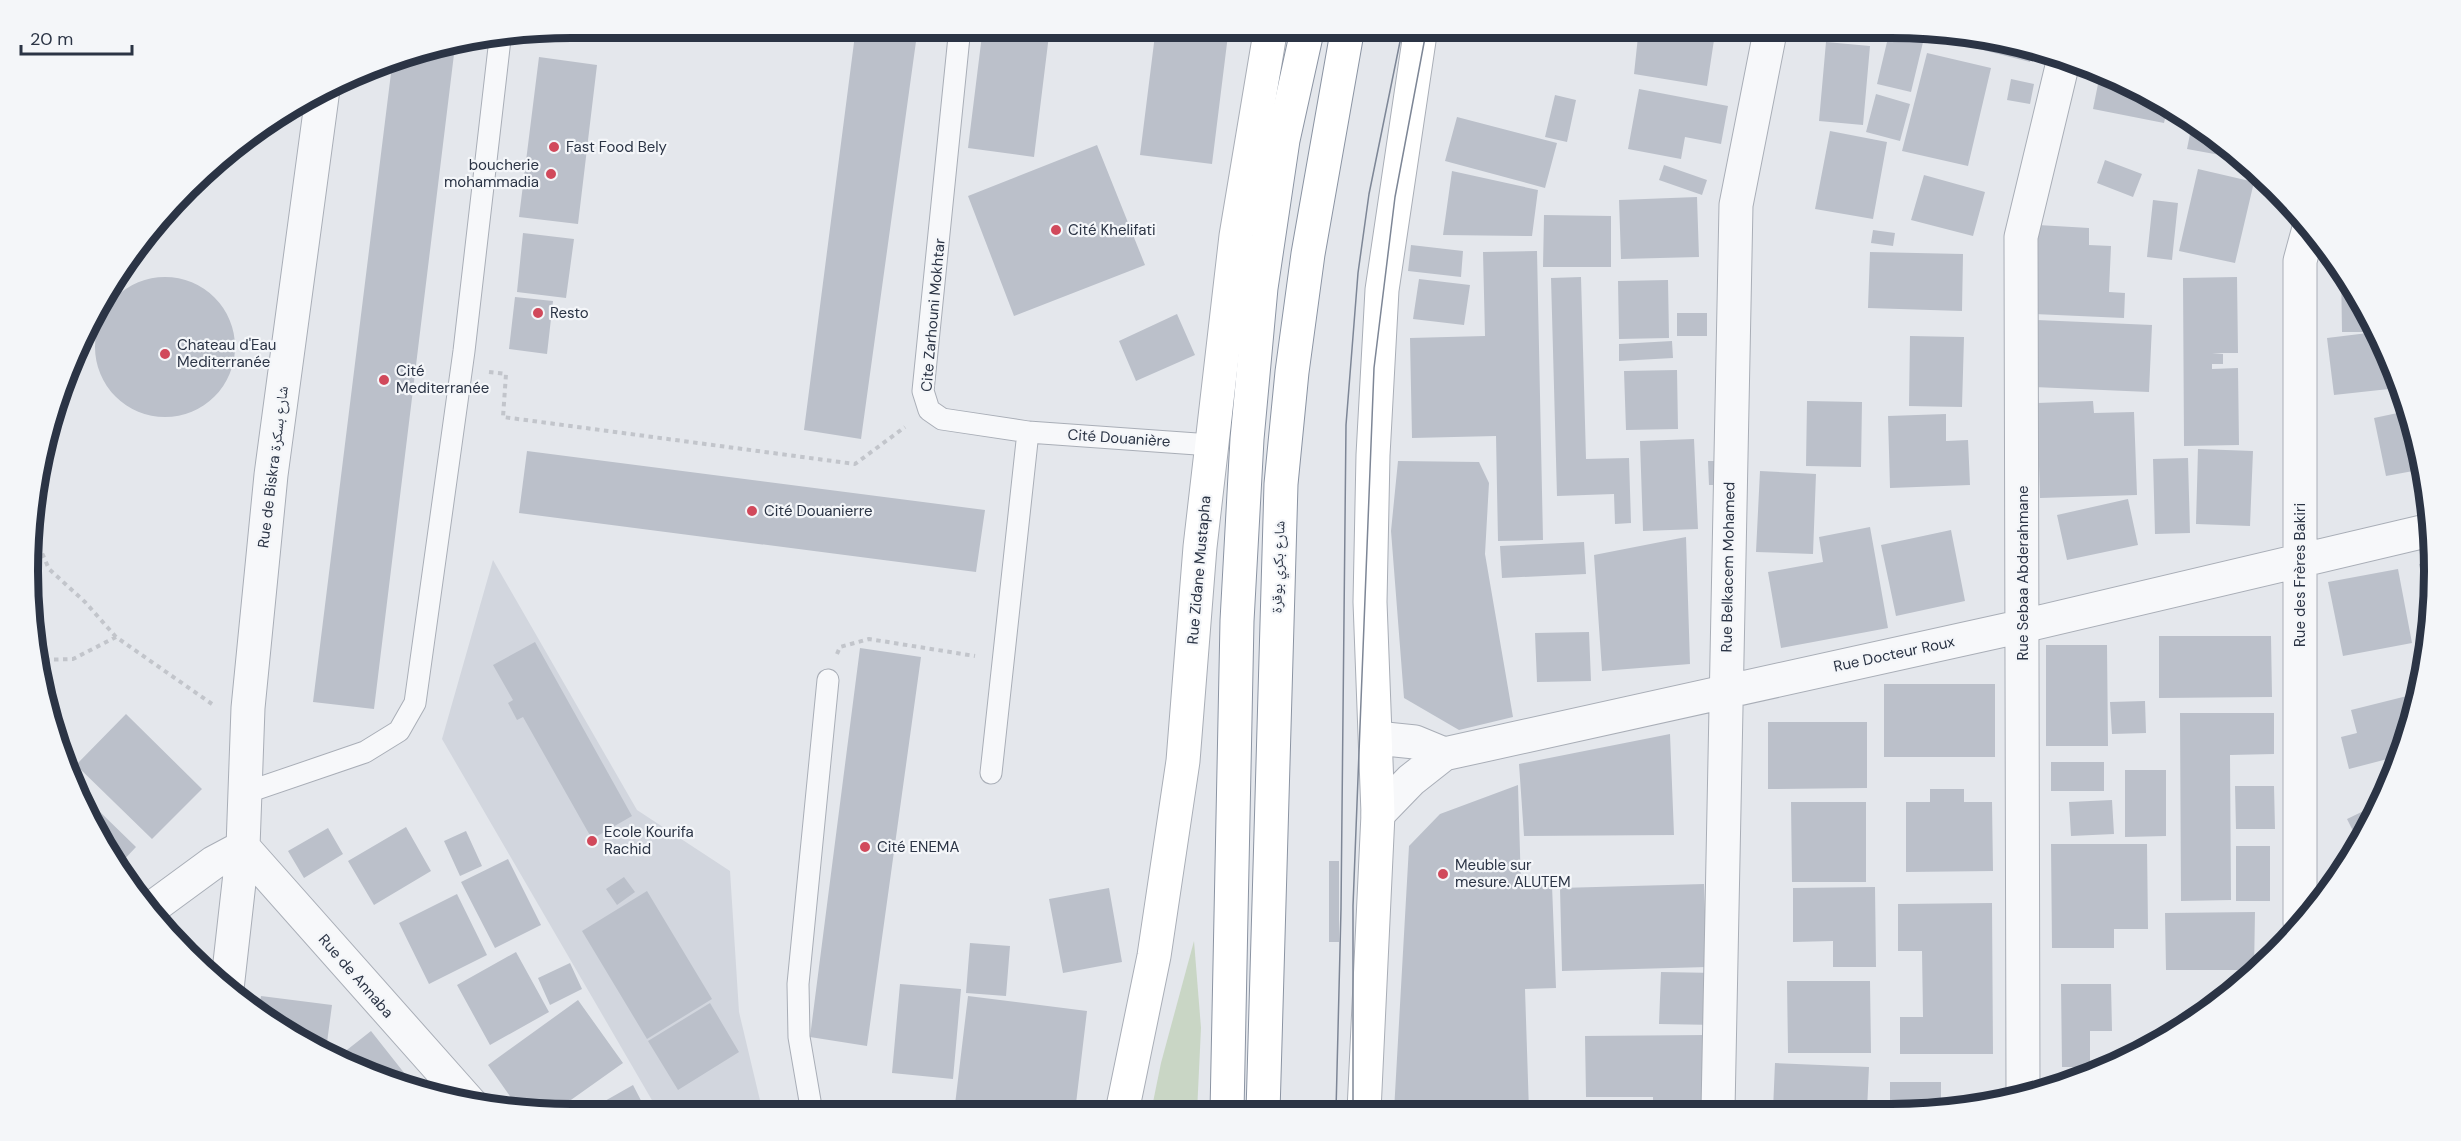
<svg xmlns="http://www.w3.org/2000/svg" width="2461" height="1141" viewBox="0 0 2461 1141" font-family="'DM Sans','Noto Naskh Arabic',sans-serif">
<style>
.built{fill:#d2d6de}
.green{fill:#c9d6c5}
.building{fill:#bbc0ca}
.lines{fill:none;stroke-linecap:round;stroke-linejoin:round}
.lane-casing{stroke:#a9aeb7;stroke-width:23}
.street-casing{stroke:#a9aeb7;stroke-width:35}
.secondary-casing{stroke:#a9aeb7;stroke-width:35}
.highway-casing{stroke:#8b94a3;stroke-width:35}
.path{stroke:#c2c5cb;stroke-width:4;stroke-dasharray:4.5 4.5;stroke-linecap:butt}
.lane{stroke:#f7f8fa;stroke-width:21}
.street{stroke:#f7f8fa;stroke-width:33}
.secondary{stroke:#fff;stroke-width:33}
.highway{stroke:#fff;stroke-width:33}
.tram{stroke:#7d8696;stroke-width:1.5}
.poi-dot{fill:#d1495b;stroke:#f4f6f9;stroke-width:2}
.labels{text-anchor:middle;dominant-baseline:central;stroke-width:4.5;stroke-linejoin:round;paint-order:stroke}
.poi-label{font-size:15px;fill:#2b3445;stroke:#f4f6f9;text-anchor:start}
.street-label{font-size:15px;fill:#2b3445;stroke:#f4f6f9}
.rim{fill:none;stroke:#2b3445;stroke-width:8}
</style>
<rect width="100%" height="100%" fill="#e4e7ec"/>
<!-- built -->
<path class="built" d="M493,560L637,810L730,871L739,1012L763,1113L660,1114L442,739Z"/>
<!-- green -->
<path class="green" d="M1194,941L1201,1028L1197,1112H1151L1161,1063Z"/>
<!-- building -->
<path class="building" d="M856,27H918L861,439L804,430Z
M983,27H1050L1034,157L968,148Z
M1156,27H1229L1212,164L1140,155Z
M1595,27H1620L1619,34L1594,30Z
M1639,27H1716L1707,86L1634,74Z
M1891,27L1925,34L1911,92L1877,84L1887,42L1827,28Z
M1970,35L1996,37L2034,49L2030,62L1967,46Z
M1826,42L1870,46L1863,125L1819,121Z
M455,46L374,709L313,702L393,57Z
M1927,53L1991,68L1968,166L1902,151Z
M539,57L597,65L578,224L519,217Z
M2011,79L2034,84L2030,104L2007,100Z
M2098,84L2145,93L2168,105L2164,123L2093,109Z
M1639,89L1728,106L1721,144L1685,137L1681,159L1628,149Z
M1876,94L1910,104L1900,141L1866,132Z
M1555,95L1576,100L1567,142L1545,137Z
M1457,117L1557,143L1545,188L1445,161Z
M2193,119L2242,159L2187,149Z
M1830,131L1887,142L1873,219L1815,209Z
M1097,145L1145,265L1014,316L968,196Z
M2105,160L2142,174L2133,197L2097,183Z
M1664,165L1707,180L1702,195L1659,180Z
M2198,169L2254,182L2235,263L2179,251Z
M1452,171L1538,190L1532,236L1443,235Z
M1924,175L1985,192L1973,236L1911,220Z
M1697,197L1699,257L1621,259L1619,200Z
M2153,200L2178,203L2172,260L2147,257Z
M1544,215L1611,216V267H1543Z
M2038,225L2089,228V245L2111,246L2109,292L2125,293L2124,318L2034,314Z
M1873,230L1895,233L1893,246L1871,243Z
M523,233L574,239L566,298L517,292Z
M1411,245L1463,251L1461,277L1408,271Z
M1537,251L1543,540L1498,541L1496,436L1412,438L1410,338L1485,336L1483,252Z
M1870,252L1963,254L1962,311L1868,308Z
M2341,267L2372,324V332H2342Z
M1581,277L1586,459L1629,458L1631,523L1615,524L1614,494L1557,496L1551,278Z
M2237,277L2238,353H2212L2223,354V364H2212V369L2238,368L2239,445L2184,446L2183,278Z
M95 347a70 70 0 1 1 140 0a70 70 0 1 1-140 0Z
M1419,279L1470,285L1464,325L1413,319Z
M1668,280L1669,338L1619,339L1618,281Z
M515,297L553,301L547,354L509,349Z
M1677,313H1707V336H1677Z
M1177,314L1195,355L1136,381L1119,341Z
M2037,320L2152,325L2149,392L2034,387Z
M2376,332L2392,362L2398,388L2334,395L2327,338Z
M1910,336L1964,337L1962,407L1909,406Z
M1672,341L1673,358L1619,361V344Z
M1677,370L1678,429L1626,430L1624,371Z
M1807,401L1862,402L1861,467L1806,466Z
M2093,401L2094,413L2134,412L2137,495L2040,498L2037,403Z
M2407,411L2424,469L2386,476L2374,418Z
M1946,414V441L1968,440L1970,485L1890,488L1888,416Z
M1694,439L1698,529L1643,531L1640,441Z
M2198,449L2253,451L2250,526L2196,524Z
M527,451L985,510L976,572L519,513Z
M2188,458L2190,533L2155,534L2153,459Z
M1398,461L1479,462L1489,483L1485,554L1513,717L1459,730L1404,698L1391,531Z
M1708,461H1718V485H1709Z
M1760,471L1816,474L1813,554L1756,552Z
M2128,499L2138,545L2067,560L2057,515Z
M1870,527L1888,628L1781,648L1768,572L1823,562L1819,537Z
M1951,530L1965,601L1896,616L1881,545Z
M1686,537L1690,664L1602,671L1594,555Z
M1584,542L1586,574L1502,578L1500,546Z
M2433,561L2434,570L2430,611L2419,564Z
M2398,569L2412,643L2343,656L2328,582Z
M1589,632L1591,681L1537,682L1535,633Z
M2159,636H2271L2272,697L2159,698Z
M535,642L632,816L592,839L523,717L517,720L508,703L513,700L493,665Z
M2046,645H2107L2108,746H2046Z
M860,648L921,657L867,1046L810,1037Z
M1884,684H1995V757H1884Z
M2419,693L2399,756L2349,769L2341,737L2357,733L2351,710Z
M2145,701L2146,733L2112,734L2110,702Z
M2180,713H2274V754L2230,755L2231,900L2181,901Z
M126,714L202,789L152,839L76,765Z
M1768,722H1867V788L1768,789Z
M1670,734L1674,835L1524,836L1519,764Z
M2051,762H2104V791H2051Z
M2125,770H2166V836L2125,837Z
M2393,776V778L2383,796L2377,784Z
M1518,785L1521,886L1552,885L1556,988L1525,989L1529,1111H1394L1409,846L1440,814Z
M2235,786H2274L2275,829H2236Z
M1930,789H1964V802H1992L1993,871L1906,872V802H1930Z
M2112,800L2114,834L2071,836L2069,802Z
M1791,802H1866V882H1792Z
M2378,804L2376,807L2357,839L2347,819Z
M98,810L136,847L119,865L100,842L89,819Z
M406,827L431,871L374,905L348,861Z
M328,828L343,854L304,878L288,851Z
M466,831L482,866L460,876L444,841Z
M2051,844H2147L2148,929H2114V948H2052Z
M2236,846H2270V901H2236Z
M508,859L541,925L495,948L461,882Z
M1329,861H1339V942H1329Z
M624,877L635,892L617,905L606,889Z
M1704,884L1707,967L1562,971L1560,888Z
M1875,887L1876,967H1833V941L1793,942V888Z
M1109,888L1122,962L1063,973L1049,899Z
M647,891L712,999L647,1039L582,931Z
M457,894L487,955L429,984L399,923Z
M1992,903L1993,1054H1900V1017H1923L1922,951H1898V904Z
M2255,912L2254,970H2166L2165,913Z
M970,943L1010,946L1006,996L966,993Z
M516,952L549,1012L490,1045L457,985Z
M570,963L582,989L550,1005L538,978Z
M1661,972L1717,973V1025L1659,1024Z
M1787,981H1870L1871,1053H1788Z
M900,984L961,989L953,1079L892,1073Z
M2061,984H2111L2112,1031H2090V1067H2062Z
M261,996L332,1005L326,1050L259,1008Z
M968,996L1087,1011L1075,1112L954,1113Z
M578,1000L623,1063L554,1112L519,1109L488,1065Z
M710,1003L739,1052L678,1090L648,1041Z
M371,1031L405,1074L395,1082L363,1073L338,1057Z
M1706,1035L1707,1110H1653V1097H1586L1585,1036Z
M1775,1063L1869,1067L1867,1110H1773Z
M1890,1082H1941V1109L1890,1110Z
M633,1085L648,1114H582Z
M1649,1103V1110L1594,1111V1105Z"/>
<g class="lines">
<!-- lane casing -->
<g class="lane-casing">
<path id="lane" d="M960,27L923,391L929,410L942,419L1028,432L991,773
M1028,432L1211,445
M245,793L365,752L399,731L415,703L464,351L500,39
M809,1113L810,1101L799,1037L798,984L828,680"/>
</g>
<!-- street casing -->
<g class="street-casing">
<path id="street" d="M1376,738L1415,742L1444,754
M1378,814L1411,780L1444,754L2023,626L2430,530
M243,847L471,1104
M153,907L213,863L243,847
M2300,923V261L2309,228
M227,989L243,847L248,708L271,475L323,89
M2023,1093L2021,237L2064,58
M1718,1110L1736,205L1771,27"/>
</g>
<!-- secondary casing -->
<g class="secondary-casing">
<path id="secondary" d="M1364,1111L1378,814L1370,602L1373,455L1382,290L1421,27
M1122,1112L1154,956L1183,761L1200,547L1236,236L1271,27"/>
</g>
<!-- highway casing -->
<g class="highway-casing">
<path id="highway" d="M1227,1112L1237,621L1247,439L1261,288L1283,140L1308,27
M1263,1112L1281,484L1292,372L1308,254L1348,27"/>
</g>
<!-- path -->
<path class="path" d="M530,39L541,40L552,30
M489,372L506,374L503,417L855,464L905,427
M35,537L49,569L85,602L116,637
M837,654L840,647L869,639L975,656
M36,660L73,659L116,637L212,704"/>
<!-- lane -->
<use href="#lane" class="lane"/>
<!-- street -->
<use href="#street" class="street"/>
<!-- secondary -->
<use href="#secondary" class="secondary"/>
<!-- highway -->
<use href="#highway" class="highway"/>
<!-- tram -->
<path class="tram" d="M1336,1111L1341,909L1346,425L1358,273L1369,194L1403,27
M1353,1111V906L1374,368L1395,197L1427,27"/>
</g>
<!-- markers -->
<g class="poi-dot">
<circle cx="554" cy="147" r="6"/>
<circle cx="551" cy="174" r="6"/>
<circle cx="1056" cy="230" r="6"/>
<circle cx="538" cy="313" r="6"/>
<circle cx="165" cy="354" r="6"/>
<circle cx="384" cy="380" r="6"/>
<circle cx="752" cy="511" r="6"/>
<circle cx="592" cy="841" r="6"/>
<circle cx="865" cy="847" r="6"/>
<circle cx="1443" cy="874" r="6"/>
</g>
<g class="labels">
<!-- poi labels -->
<g class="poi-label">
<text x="566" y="147">Fast Food Bely</text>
<text x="539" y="165" text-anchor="end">boucherie<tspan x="539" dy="17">mohammadia</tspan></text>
<text x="1068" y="230">Cité Khelifati</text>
<text x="550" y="313">Resto</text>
<text x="177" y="345">Chateau d'Eau<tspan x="177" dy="17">Mediterranée</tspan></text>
<text x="396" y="371">Cité<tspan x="396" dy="17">Mediterranée</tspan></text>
<text x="764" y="511">Cité Douanierre</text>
<text x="604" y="832">Ecole Kourifa<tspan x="604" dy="17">Rachid</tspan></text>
<text x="877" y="847">Cité ENEMA</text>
<text x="1455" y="865">Meuble sur<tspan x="1455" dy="17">mesure. ALUTEM</tspan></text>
</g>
<!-- street labels -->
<g class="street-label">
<text transform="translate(933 315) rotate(-85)">Cite Zarhouni Mokhtar</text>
<text transform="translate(1119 438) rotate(4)">Cité Douanière</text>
<text transform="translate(273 467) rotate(-83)">Rue de Biskra شارع بسكرة</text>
<text transform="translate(1278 567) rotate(-88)">شارع بكري بوقرة</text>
<text transform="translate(1728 567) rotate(-89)">Rue Belkacem Mohamed</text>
<text transform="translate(1199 570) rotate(-85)">Rue Zidane Mustapha</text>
<text transform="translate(2023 573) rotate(-90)">Rue Sebaa Abderahmane</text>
<text transform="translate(2300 575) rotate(-90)">Rue des Frères Bakiri</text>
<text transform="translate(1894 654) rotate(-12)">Rue Docteur Roux</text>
<text transform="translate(356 976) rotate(49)">Rue de Annaba</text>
</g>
</g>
<!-- crop -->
<path d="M0 0H2461V1141H0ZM571 38H1891A533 533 0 0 1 2424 571V571A533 533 0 0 1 1891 1104H571A533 533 0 0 1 38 571V571A533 533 0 0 1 571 38Z" fill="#f4f6f9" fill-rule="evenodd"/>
<path class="rim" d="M571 38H1891A533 533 0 0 1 2424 571V571A533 533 0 0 1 1891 1104H571A533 533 0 0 1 38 571V571A533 533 0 0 1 571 38Z"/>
<!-- scale -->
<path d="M21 45v9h111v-9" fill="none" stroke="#2b3445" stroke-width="3"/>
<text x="30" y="45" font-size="18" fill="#2b3445" stroke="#f4f6f9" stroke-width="4.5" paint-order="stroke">20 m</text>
</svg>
